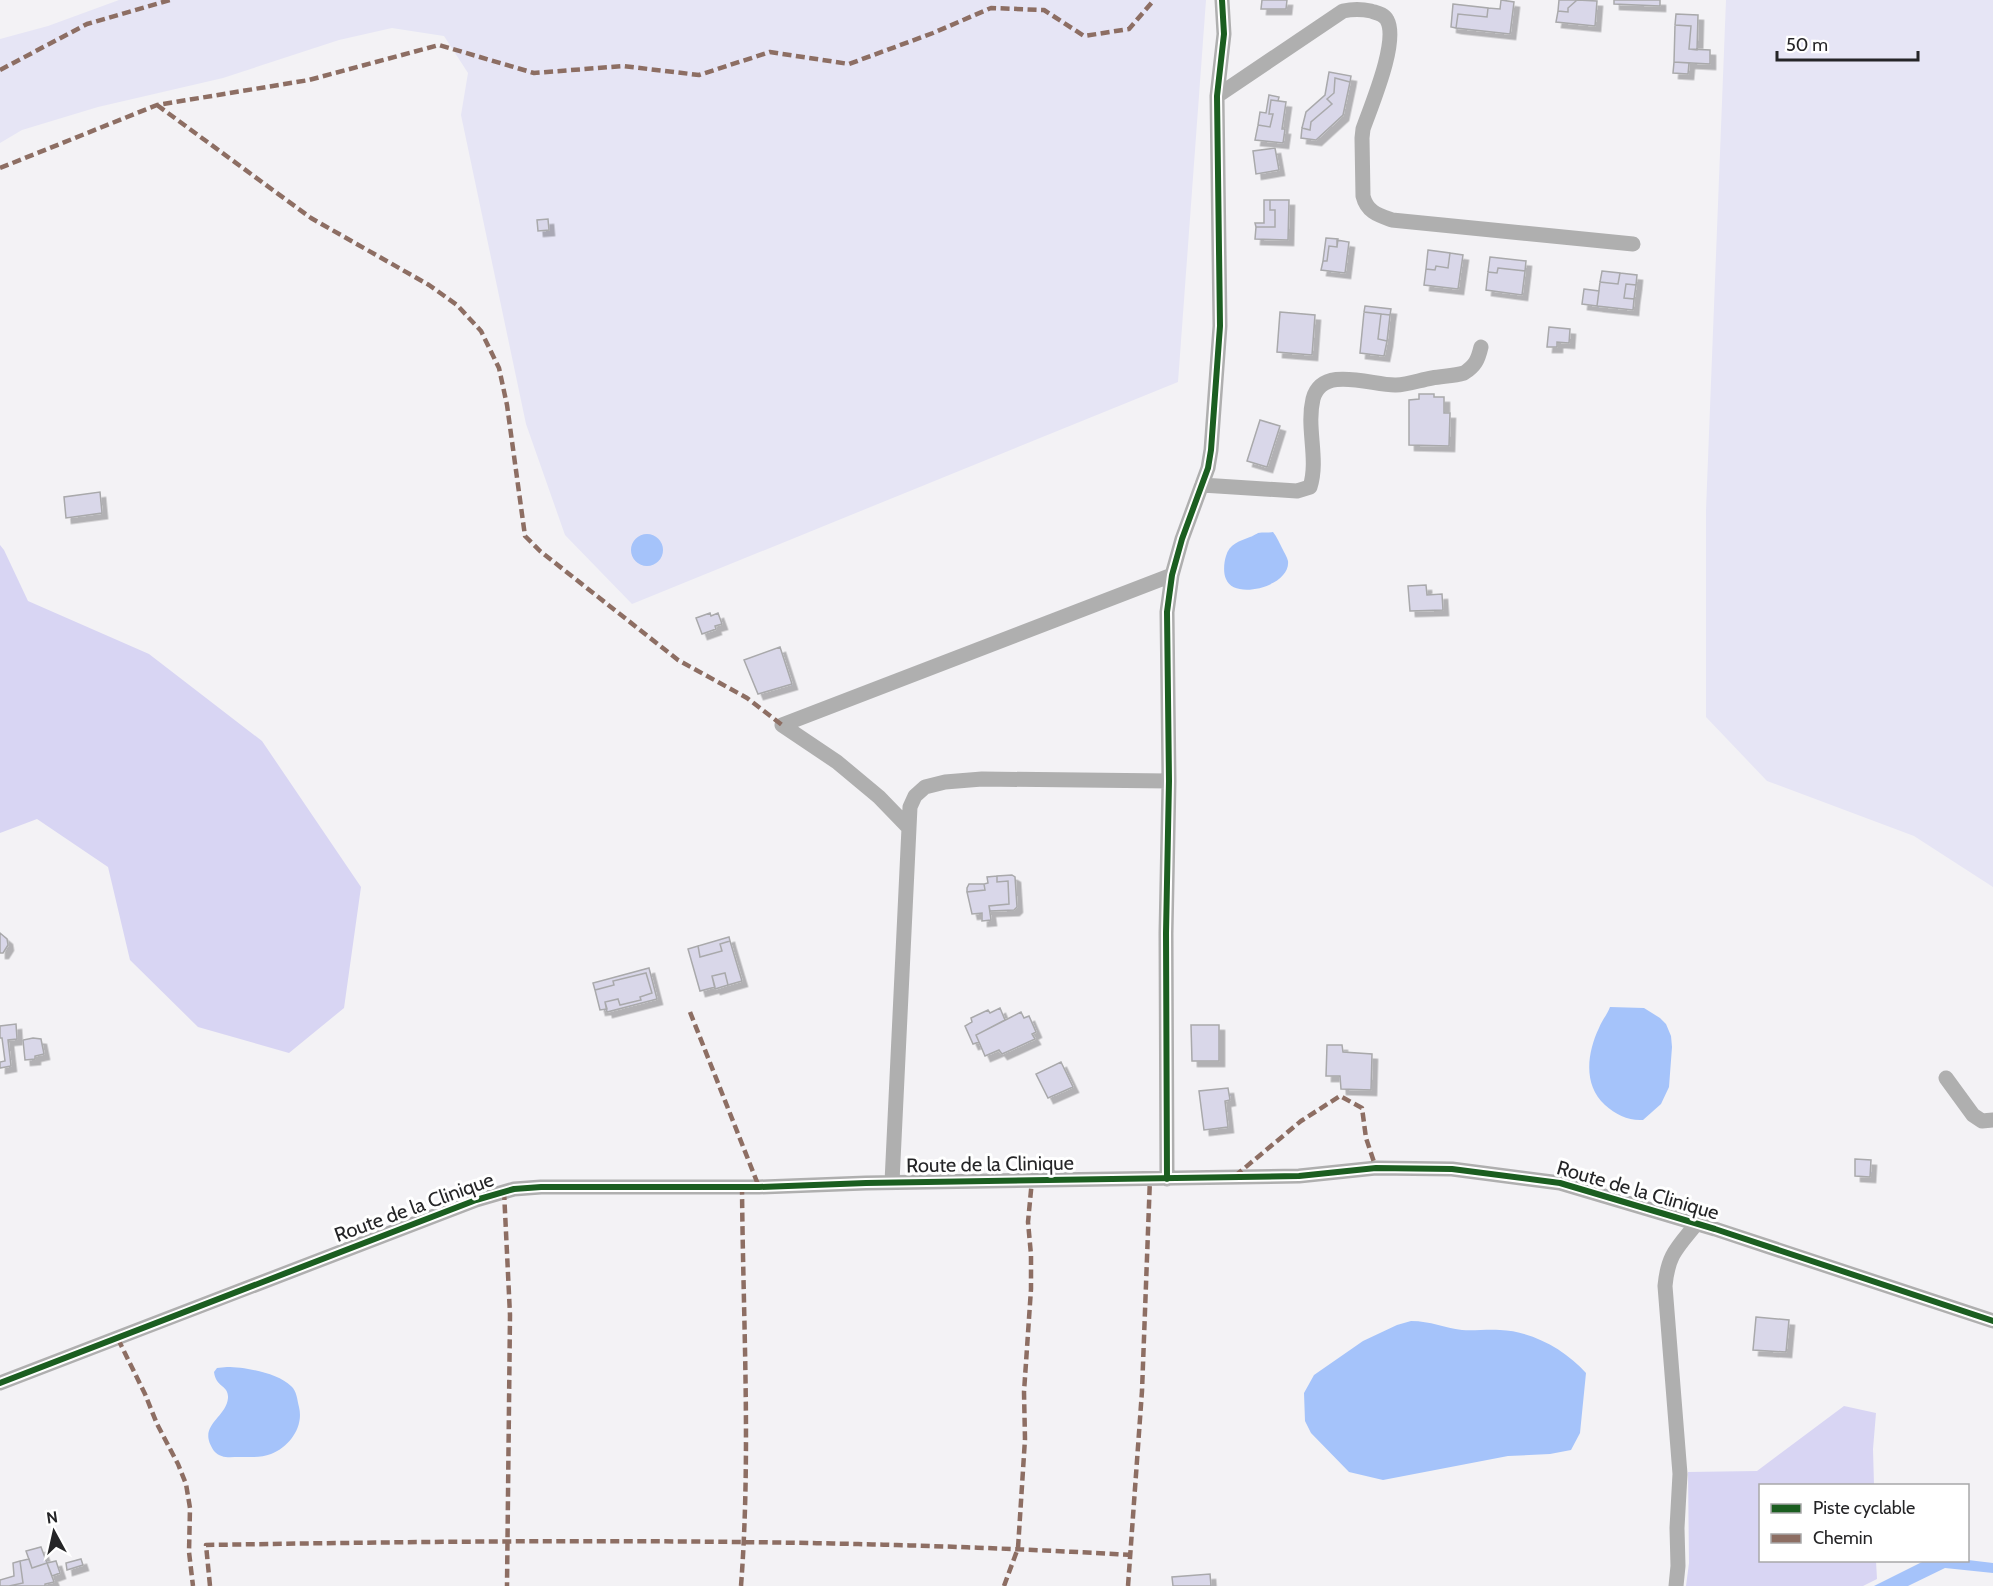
<svg xmlns="http://www.w3.org/2000/svg" width="1993" height="1586" viewBox="0 0 1993 1586" font-family="Cabin,sans-serif">
<style>
.green{fill:#e6e5f5}
.forest{fill:#d8d5f3}
.water{fill:#a5c3fa}
.building{fill:#d9d7e9;stroke:#a9a9ab;stroke-width:1.5;filter:url(#shadow)}
.lines{fill:none;stroke-linecap:round;stroke-linejoin:round}
.street{stroke:#afafaf;stroke-width:15}
.quiet{stroke:#8d6e63;stroke-width:4.5;stroke-dasharray:9 4.5;stroke-linecap:butt}
.cycleway-casing{stroke:#fff;stroke-width:10}
.cycleway{stroke:#1b5e20;stroke-width:6}
.labels{text-anchor:middle;dominant-baseline:central;stroke-width:6;stroke-linejoin:round;paint-order:stroke}
.street-label{font-size:20px;fill:#252527;stroke:#fff}
</style>
<defs>
<filter id="shadow"><feDropShadow dx="5.5" dy="5.5" stdDeviation="0" flood-color="#0004"/></filter>
</defs>
<rect width="100%" height="100%" fill="#f3f2f5"/>
<!-- green -->
<path class="green" d="M119,0H1206L1178,382L632,604L565,535L526,424L461,115L468,73L444,36L392,28L339,40L223,78L98,107L22,130L0,143V39L48,26Z
M1726,0H1993V887L1914,836L1767,781L1706,717V510Z"/>
<!-- forest -->
<path class="forest" d="M0,545L4,550L28,601L149,654L262,741L361,887L344,1008L289,1053L198,1027L130,960L108,867L37,819L0,833Z
M1844,1406L1876,1413L1873,1449L1874,1485L1760,1486V1560L1876,1561L1877,1579L1863,1586H1686L1689,1563L1688,1472L1757,1471Z"/>
<!-- water -->
<path class="water" d="M1273,532C1277,537 1279,542 1282,548C1284,552 1287,557 1288,561C1291,586 1234,601 1226,579C1223,573 1224,562 1226,556C1229,544 1240,541 1250,537C1251,537 1258,533 1258,533C1263,532 1268,533 1273,532Z
M631 550a16 16 0 1 1 32 0a16 16 0 1 1-32 0Z
M1610,1007L1644,1008L1660,1018L1666,1024L1671,1036L1672,1047L1669,1087L1661,1104L1643,1120C1629,1121 1616,1115 1605,1105C1583,1085 1587,1053 1599,1028C1602,1020 1607,1015 1610,1007Z
M1411,1321C1431,1321 1444,1328 1462,1330C1474,1331 1487,1329 1500,1330C1531,1331 1565,1349 1586,1373L1580,1433L1571,1450L1550,1454L1508,1456L1383,1480L1349,1472L1311,1433L1305,1421L1304,1393L1314,1375L1363,1341L1397,1325Z
M227,1367C245,1367 278,1373 291,1386C297,1391 297,1400 299,1407C304,1427 289,1447 271,1454C261,1458 250,1457 239,1457C230,1457 221,1459 214,1451C196,1425 226,1419 228,1398C229,1385 216,1388 214,1372L217,1368Z
M1968,1560L1993,1563V1573L1945,1568L1908,1586H1874L1924,1561Z"/>
<!-- building -->
<path class="building" d="M1262,0H1287L1286,9H1261Z
M1501,0L1514,2L1510,34L1456,28L1458,14L1487,17L1488,8L1500,9Z
M1559,0H1577L1568,8V12L1558,11Z
M1577,0L1597,1L1595,26L1556,22L1558,11L1568,12V8Z
M1614,0H1660V6L1614,4Z
M1453,4L1488,8L1487,17L1458,14L1456,28L1451,27Z
M1676,14L1698,15L1697,50L1689,49L1691,26L1675,25Z
M1675,25L1691,26L1689,49L1710,50V64L1674,62Z
M1674,62L1689,63L1688,74L1673,73Z
M1329,72L1351,76L1350,82L1335,78L1334,93L1327,99L1332,104L1311,122L1310,130L1302,128L1306,112L1325,95Z
M1335,78L1350,82L1343,115L1316,140L1301,138L1302,128L1310,130L1311,122L1332,104L1327,99L1334,93Z
M1269,95L1279,97L1278,101L1271,100L1269,114H1273L1270,127L1258,125L1260,112L1266,113Z
M1271,100L1286,102L1282,129H1285L1283,143L1255,140L1258,125L1270,127L1273,114H1269Z
M1275,148L1279,170L1256,174L1253,151Z
M1264,200H1270V210H1275V227H1256L1255,223H1264Z
M1270,200H1289L1288,240L1255,239L1256,227H1275V210H1270Z
M548,219L549,230L538,231L537,220Z
M1326,238L1338,239L1337,247L1329,246L1327,261H1323Z
M1337,240L1349,242L1345,273L1321,270L1323,261H1327L1329,246L1337,247Z
M1428,250L1450,253L1448,268L1436,266L1435,270L1426,269Z
M1450,253L1463,255L1458,289L1424,285L1426,269L1435,270L1436,266L1448,268Z
M1490,257L1526,261L1525,271L1498,268L1497,273L1488,272Z
M1498,268L1525,271L1522,295L1486,290L1488,272L1497,273Z
M1602,271L1620,273L1618,284L1600,282Z
M1620,273L1637,275L1636,285L1626,284L1624,298L1634,299L1633,310L1597,306L1600,282L1618,284Z
M1626,284L1636,285L1634,299L1624,298Z
M1584,289L1599,291L1597,306L1582,304Z
M1365,306L1391,309L1390,315L1364,312Z
M1280,312L1315,315L1312,355L1277,352Z
M1364,312L1381,314L1378,339L1387,341L1384,356L1360,353Z
M1381,314L1390,315L1387,341L1378,339Z
M1549,327L1570,329L1569,343L1557,342V347H1547Z
M1419,394H1434V397H1444V413H1450L1449,446L1409,445V400L1419,399Z
M1260,420L1280,426L1267,467L1247,461Z
M100,492L102,513L66,518L64,497Z
M1426,585L1427,595L1442,594L1443,610L1410,611L1408,586Z
M710,613L711,616L718,613L722,624L715,626L716,629L702,634L696,618Z
M780,647L792,684L758,694L744,660Z
M1012,875L1015,877L1017,907L1014,910L990,911L989,906L1009,904L1008,881L997,882V876Z
M997,876V882L1008,881L1009,904L989,906L991,920L982,921V913L972,914L967,892L985,890L984,884L988,883L987,877Z
M969,884H984L985,890L967,892V888Z
M0,933L7,939L8,945L3,953H0Z
M729,937L730,941L720,944L722,951L700,957L698,946Z
M730,941L742,981L728,985L725,973L712,976L715,987L700,991L688,949L698,946L700,957L722,951L720,944Z
M649,968L657,999L607,1012L605,1002L618,999L620,1005L641,1000L640,997L652,993L646,973L613,981L614,985L595,990L593,983Z
M646,973L652,993L640,997L641,1000L620,1005L618,999L605,1002L607,1009L600,1010L595,990L614,985L613,981Z
M725,973L728,985L715,989L712,976Z
M1000,1008L1005,1020L976,1035L979,1042L973,1044L965,1026L972,1022L971,1018L988,1010L990,1013Z
M1021,1012L1024,1018L1029,1016L1036,1032L1032,1034L1035,1039L1002,1054L999,1050L985,1056L976,1035Z
M16,1024L17,1039L8,1040L11,1066L0,1068V1062L5,1061L2,1038H0V1026Z
M1191,1025H1219V1061H1192Z
M33,1038L41,1039L44,1054L35,1056V1059L25,1060L23,1040Z
M1327,1045H1342L1343,1052L1372,1054L1371,1090L1341,1089L1340,1076H1326Z
M1061,1062L1073,1087L1048,1098L1036,1074Z
M1228,1088L1230,1100L1225,1101L1228,1127L1204,1130L1199,1091Z
M1855,1159L1871,1160L1870,1177L1855,1176Z
M1756,1317L1789,1320L1786,1352L1753,1350Z
M41,1547L47,1563L32,1568L26,1551Z
M29,1559L32,1568L47,1563L54,1582L45,1584V1586H9L23,1583L20,1561Z
M81,1559L83,1565L67,1570L66,1563Z
M20,1561L23,1583L9,1586H0V1580L14,1576L13,1563Z
M56,1561L60,1573L52,1576L47,1563Z
M1210,1574L1211,1586H1173L1172,1577Z"/>
<g class="lines">
<!-- street -->
<path class="street" d="M1217,96L1343,11C1353,9 1361,9 1371,11C1377,13 1384,14 1387,20C1399,41 1371,106 1363,129L1362,138L1363,196C1367,212 1378,215 1392,220L1633,244
M1202,485L1297,491L1310,487C1319,459 1306,428 1313,399C1322,364 1373,386 1396,385C1408,385 1420,380 1432,378C1443,376 1454,376 1464,373C1475,366 1478,360 1481,347
M782,725L1172,575
M782,725L837,762L879,797L909,828
M1946,1078L1973,1115L1982,1121L1993,1120
M1167,1179L1166,933L1169,781L1167,612L1172,575L1182,539L1208,468L1211,450L1220,326L1217,96L1224,34L1222,0
M892,1182L910,807L915,796L925,787L945,782L982,779L1169,781
M0,1383L476,1200L514,1189L541,1187H759L866,1183L1299,1176L1376,1168L1452,1169L1560,1183L1715,1229L1993,1321
M1676,1586L1678,1566L1677,1528L1680,1474L1665,1286C1668,1254 1677,1248 1697,1223"/>
<!-- quiet -->
<path class="quiet" d="M0,70L87,24L170,0
M157,105L311,218L429,285L457,305L481,331L499,368L507,405L525,536L540,551L678,660L747,698L782,725
M0,168L157,105L309,80L439,45L534,73L623,66L699,75L770,52L849,64L933,33L991,8L1044,10L1084,36L1129,29L1154,0
M690,1012L759,1187
M1235,1176L1301,1121L1340,1096L1362,1108L1366,1138L1376,1168
M504,1191L510,1315L507,1586
M118,1339L145,1394L157,1424L178,1464L186,1484L190,1508L189,1552L193,1586
M210,1586L206,1545C514,1540 823,1537 1131,1555
M741,1586C751,1454 743,1320 742,1187
M1004,1586L1018,1548L1025,1439L1024,1392L1031,1289V1255L1028,1222L1032,1180
M1128,1586L1142,1391L1150,1178"/>
<!-- cycleway casing -->
<g class="cycleway-casing">
<path id="cycleway" d="M1167,1179L1166,933L1169,781L1167,612L1172,575L1182,539L1208,468L1211,450L1220,326L1217,96L1224,34L1222,0
M0,1383L476,1200L514,1189L541,1187H759L866,1183L1299,1176L1376,1168L1452,1169L1560,1183L1715,1229L1993,1321"/>
</g>
<!-- cycleway -->
<use href="#cycleway" class="cycleway"/>
</g>
<g class="labels">
<!-- street labels -->
<g class="street-label">
<text transform="translate(990 1164) rotate(-1)">Route de la Clinique</text>
<text transform="translate(1638 1190) rotate(16)">Route de la Clinique</text>
<text transform="translate(414 1207) rotate(-20)">Route de la Clinique</text>
</g>
</g>
<!-- legend -->
<rect x="1759" y="1484" width="210" height="78" fill="#ffffff" stroke="#a8a8a9" stroke-width="1.5"/>
<rect x="1771" y="1504" width="30" height="9" fill="#1b5e20" stroke="#a8a8a9" stroke-width="1.5"/>
<text x="1813" y="1514" font-size="18" fill="#252527">Piste cyclable</text>
<rect x="1771" y="1534" width="30" height="9" fill="#8d6e63" stroke="#a8a8a9" stroke-width="1.5"/>
<text x="1813" y="1544" font-size="18" fill="#252527">Chemin</text>
<!-- north arrow -->
<g transform="translate(54 1532) rotate(352)" stroke="#ffffff" stroke-width="4.5" paint-order="stroke">
<path d="M0-4.5L10 22L0 15L-10 22Z" fill="#252527"/>
<text y="-9" font-size="16" font-weight="bold" text-anchor="middle" fill="#252527">N</text>
</g>
<!-- scale -->
<path d="M1777 51v9h141v-9" fill="none" stroke="#252527" stroke-width="3"/>
<text x="1786" y="51" font-size="18" fill="#252527" stroke="#ffffff" stroke-width="4.5" paint-order="stroke">50 m</text>
</svg>
